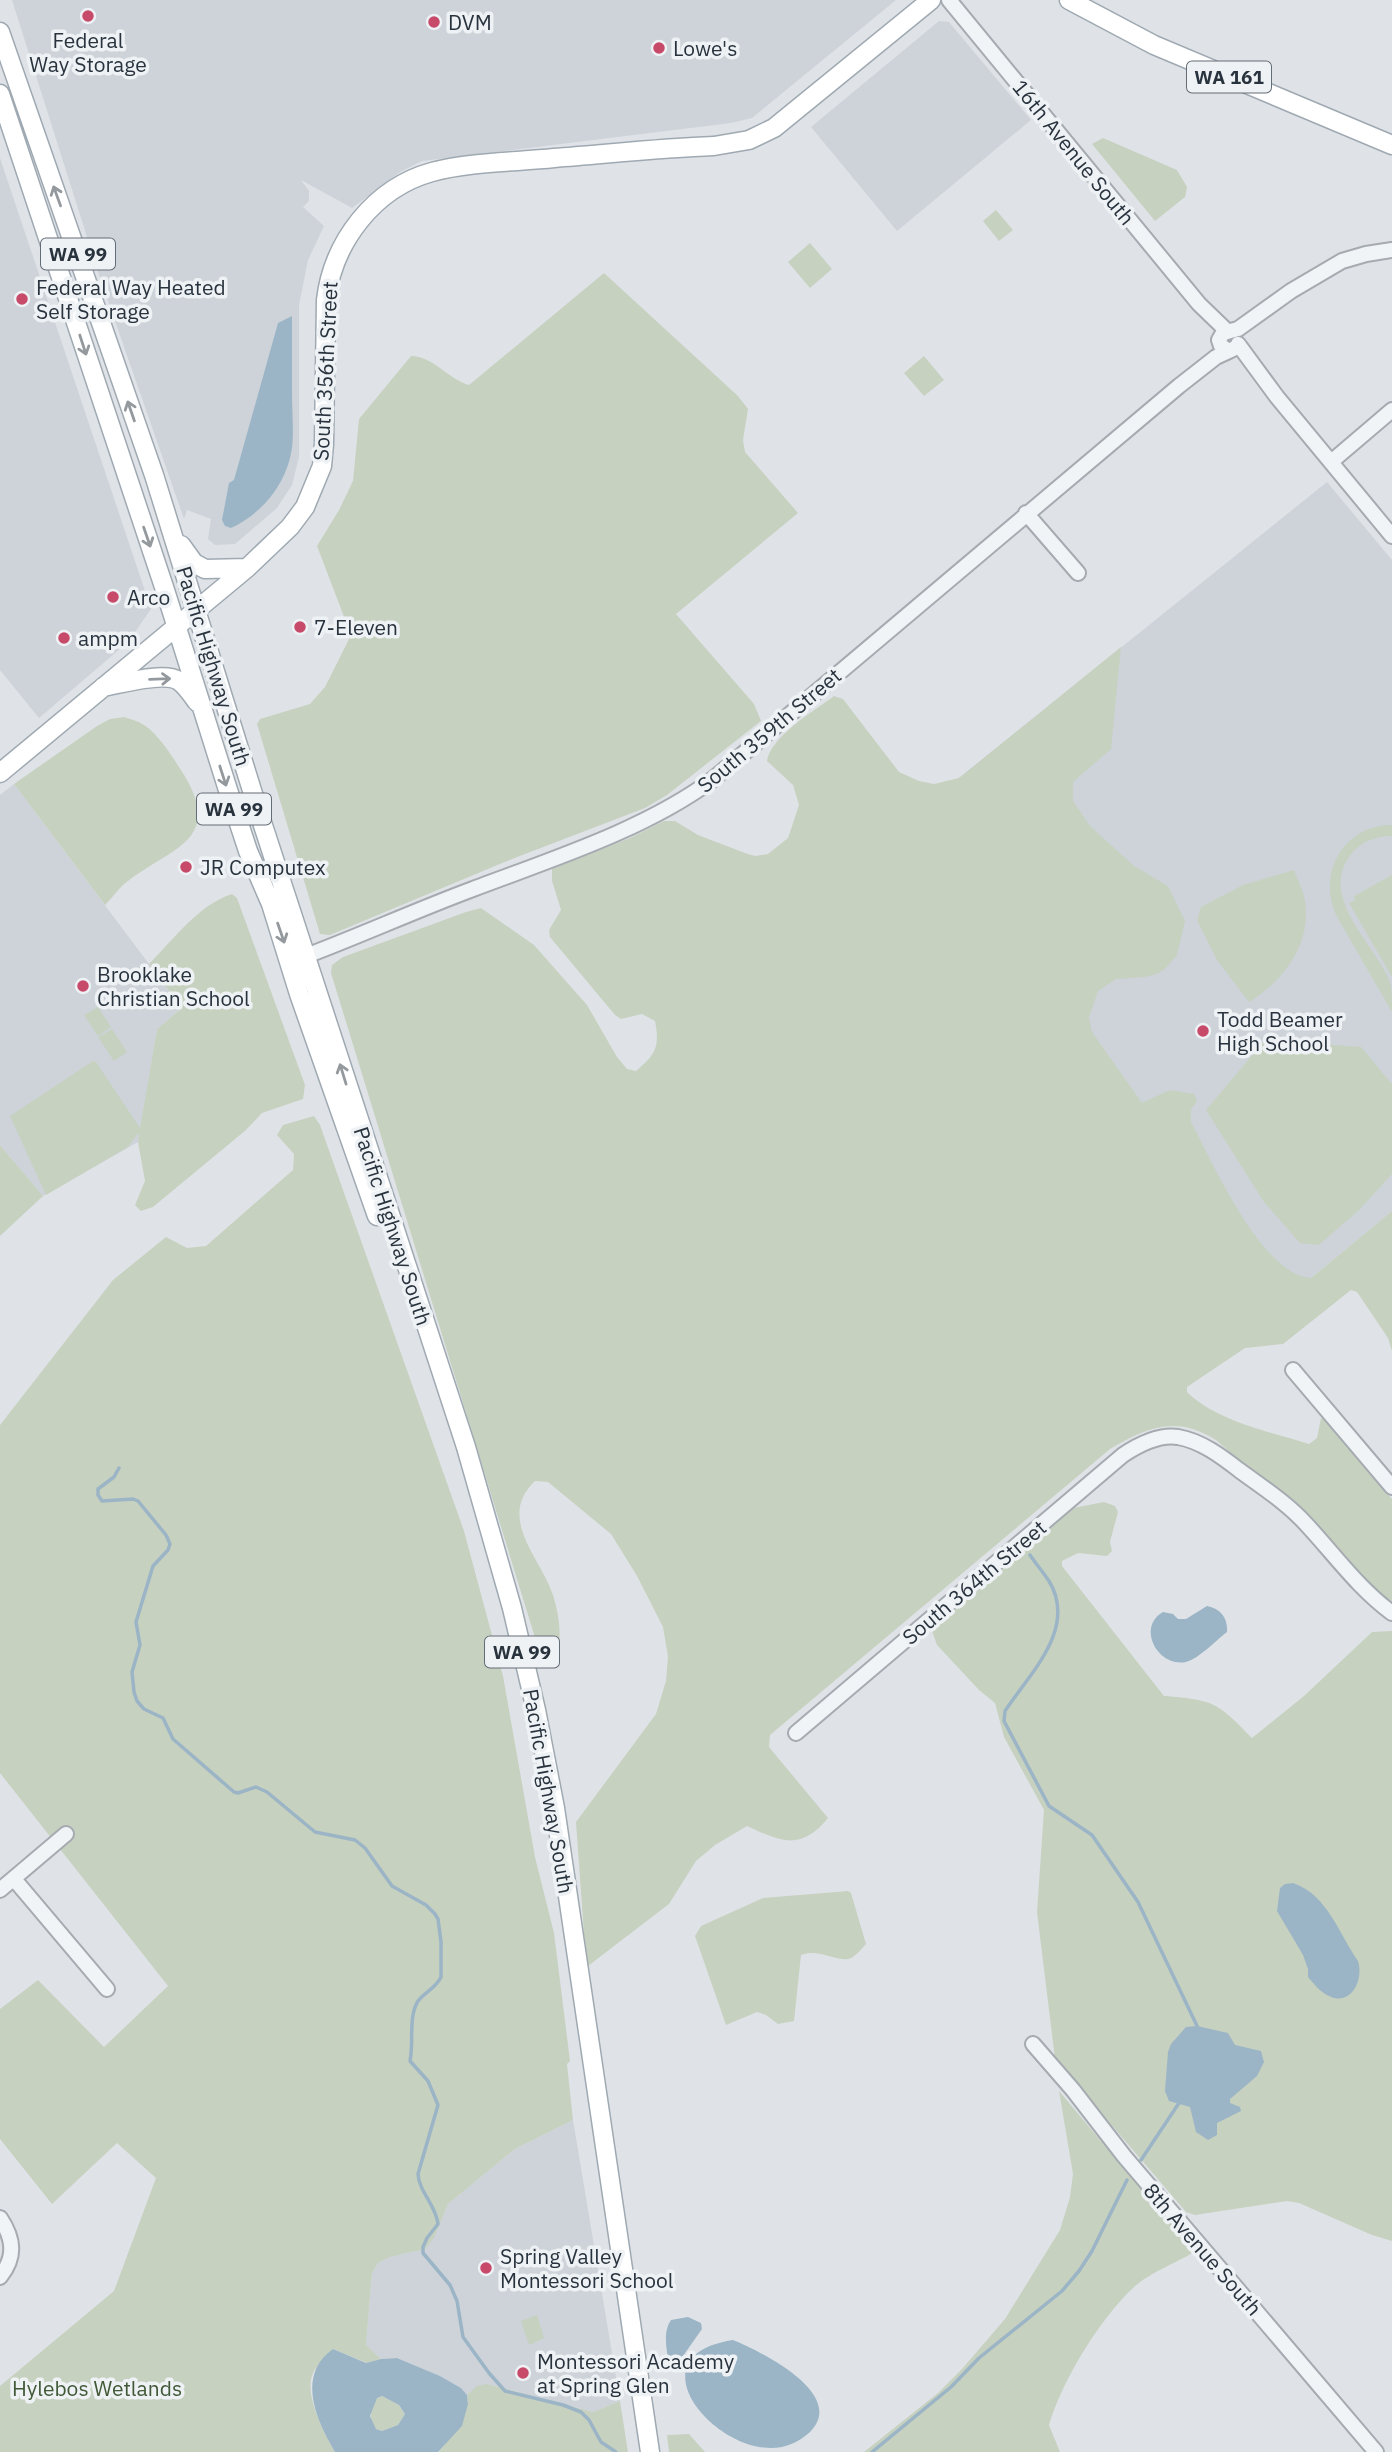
<svg xmlns="http://www.w3.org/2000/svg" width="1392" height="2452" viewBox="0 0 1392 2452" font-family="'IBM Plex Sans',sans-serif">
<style>
.built{fill:#cdd3d9}
.green{fill:#c7d1c0}
.water{fill:#9bb5c6;fill-rule:evenodd}
.lines{fill:none;stroke-linecap:round;stroke-linejoin:round}
.stream{stroke:#9bb5c6;stroke-width:3.5}
.minor-casing{stroke:#a5abb1;stroke-width:18}
.major-casing{stroke:#9fa9b2;stroke-width:21}
.minor{stroke:#f1f4f6;stroke-width:14}
.major{stroke:#fff;stroke-width:18}
.oneway{stroke:#94999e}
.poi-dot{fill:#c74a6b;stroke:#eef2f5;stroke-width:2.5}
.labels{text-anchor:middle;dominant-baseline:central;stroke-width:7;stroke-linejoin:round;paint-order:stroke}
.shield{fill:#eef2f5;stroke:#646c75;stroke-width:2}
.shield-label{font-size:19px;font-weight:bold;fill:#29333e}
.poi-label{font-size:21px;fill:#29333e;stroke:#eef2f5;text-anchor:start}
.street-label{font-size:21px;fill:#29333e;stroke:#eef2f5}
.park-label{font-size:21px;fill:#415937;stroke:#eef2f5}
</style>
<rect width="100%" height="100%" fill="#dfe3e7"/>
<!-- built -->
<path class="built" d="M12,0H896L752,118L731,123L422,161L400,172L352,208L301,180L309,191V201L303,207L324,226L308,260L299,305V457L292,485L277,508L235,544L215,545L208,539L211,519L187,510L184,519L100,278Z
M939,21L949,22L1031,120L897,231L811,127Z
M0,158L151,609L128,642L39,718L0,670Z
M1327,482L1392,560V1211L1254,1325L868,851Z
M14,784L182,1008L157,1029L138,1142L43,1196L0,1145V795Z
M573,2120L620,2401L593,2412L487,2384L467,2395L461,2388L440,2376L414,2365L397,2358L381,2359L366,2345L372,2273L378,2263L390,2257L425,2249L434,2237L448,2204L515,2149Z"/>
<!-- green -->
<path class="green" d="M1103,138L1177,170L1187,187L1185,197L1155,221L1092,144Z
M996,210L1013,230L999,241L983,221Z
M810,243L832,269L810,288L788,262Z
M604,273L738,396L748,409L743,440L745,452L798,513L676,614L754,704L761,721L667,795L645,808L512,859L330,935L320,934L257,724L260,719L310,704L325,687L351,635L317,546L339,510L353,481L359,419L411,356C433,356 448,379 469,385Z
M924,356L944,380L924,396L904,373Z
M1121,647L1111,749L1073,782V801L1090,826L1134,866L1168,886L1185,921L1177,955L1166,968L1157,974L1144,977L1116,979L1098,991L1089,1018L1092,1032L1142,1103L1170,1090L1194,1094L1197,1101L1191,1110V1122C1212,1161 1262,1276 1311,1278L1392,1211V1351L1388,1338L1357,1292L1351,1290L1283,1344L1245,1348L1187,1387V1392C1216,1421 1271,1432 1309,1444L1317,1438L1321,1418L1329,1422L1392,1499V1603L1363,1580L1338,1547L1216,1440C1176,1415 1148,1427 1110,1449L770,1735L769,1747L828,1818C801,1851 781,1842 747,1826L715,1845L696,1861L669,1904L588,1966L586,1962L576,1822L656,1714L666,1681L668,1657L663,1627L637,1576L611,1534L548,1482L535,1481C496,1518 541,1558 553,1595C558,1611 561,1628 559,1644C557,1655 557,1660 549,1668L544,1667L331,973L332,965L343,957L466,912L481,908L534,945L587,1005L617,1057L627,1069L636,1071C656,1054 660,1047 655,1021L642,1014L621,1019L615,1015L550,937L549,930L561,910L552,881V869L630,838L664,821H675L698,835L745,853L755,856L768,854L788,838L799,805L793,785L767,761C771,736 814,711 834,696L843,699L899,772L919,781L934,784L959,778Z
M124,717C130,719 138,721 144,725C159,735 172,756 181,770C228,843 168,847 123,885C117,891 111,899 105,905L14,784L97,726L110,719Z
M1392,825V836C1375,836 1359,842 1349,857C1319,901 1378,946 1391,985C1392,993 1392,1004 1392,1012L1336,915C1317,873 1344,825 1392,825Z
M1294,870C1297,879 1304,891 1305,901C1312,944 1283,981 1249,1002L1217,960L1197,920L1201,907L1243,885Z
M1392,875V977L1349,903L1355,900L1354,896Z
M232,894L237,898L305,1085L303,1099L262,1113L246,1130L153,1207L141,1211L135,1205L145,1181L138,1142L139,1132L128,1147L46,1195L10,1116L93,1061L96,1062L140,1128L157,1029L182,1008L149,964C174,939 198,905 232,894Z
M98,1007L111,1027L98,1036L84,1015Z
M112,1029L127,1052L114,1061L98,1037Z
M1265,1040L1361,1047L1392,1084V1174L1359,1210L1319,1245L1300,1243L1264,1202L1206,1110Z
M314,1116L320,1125L464,1531L503,1676L535,1857L554,1933L570,2061L567,2064L573,2120L515,2149L448,2204L434,2238L425,2249L390,2257L378,2263L372,2273L366,2345L381,2359L367,2363L333,2349C327,2357 314,2367 312,2376C305,2397 325,2435 335,2452H0V2386L114,2291L156,2178L117,2143L52,2204L0,2139V2009L38,1980L104,2047L168,1986L0,1773V1425L113,1280L166,1237L187,1248L206,1246L293,1170L294,1154L277,1135L283,1125Z
M0,1145L43,1196L0,1236Z
M1104,1502L1115,1506L1118,1512L1110,1542L1112,1551L1107,1556L1078,1553L1062,1561V1566L1164,1696C1214,1700 1217,1702 1252,1738L1304,1696L1372,1632L1392,1631V2241L1372,2235L1299,2203L1287,2201L1195,2215L1186,2212L1055,2059L1037,1912L1044,1810L1004,1737L995,1703L979,1690L937,1645L932,1631L937,1619L1048,1524L1073,1508Z
M848,1891L851,1893L866,1944C862,1948 855,1958 848,1959C835,1961 818,1948 801,1955L794,2021L778,2024L766,2015L757,2012L726,2025L695,1936L701,1926L763,1898Z
M1059,2091L1194,2252C1176,2263 1147,2274 1133,2288C1099,2320 1062,2381 1049,2425L1060,2452H864L938,2393L962,2369L1005,2319L1060,2230L1070,2197L1073,2174Z
M537,2315L544,2338L529,2345L521,2321Z
M487,2384L593,2412L620,2401L628,2452H438L443,2447L468,2404L467,2395L477,2386Z
M382,2396L399,2405L405,2414L398,2425L382,2431L376,2429C368,2418 370,2409 377,2398Z
M689,2434L705,2452H669L667,2435Z"/>
<!-- water -->
<path class="water" d="M292,316C292,342 292,367 292,393C292,411 294,431 292,448C287,483 263,513 231,528L225,526L222,520L229,483L234,480L278,323Z
M1207,1606C1221,1609 1228,1618 1227,1632C1215,1641 1200,1658 1186,1662C1158,1668 1136,1627 1163,1612L1173,1614L1178,1619H1186Z
M1293,1883C1327,1894 1339,1934 1358,1961C1364,1980 1351,2007 1329,1996C1321,1993 1313,1983 1308,1977V1969L1303,1955L1277,1911L1280,1888L1285,1884Z
M1197,2026L1228,2033L1235,2045L1261,2051L1264,2062L1257,2076L1230,2099V2103L1240,2107L1241,2111L1217,2123V2135L1208,2140L1196,2132L1190,2107L1169,2101L1165,2091L1168,2052L1171,2044L1186,2027Z
M688,2317L701,2323L702,2329L683,2356L670,2368C667,2353 662,2333 671,2320Z
M733,2340C760,2351 848,2394 810,2432C799,2442 786,2448 771,2448C710,2448 634,2355 733,2340Z
M333,2349L366,2363L381,2359L397,2358L440,2376L461,2388L467,2395L468,2404L462,2426L438,2452H335C316,2420 296,2375 333,2349ZM382,2396L399,2405L405,2414L398,2425L382,2431L376,2429L370,2416L377,2398Z"/>
<g class="lines">
<!-- stream -->
<path class="stream" d="M119,1468L114,1477L98,1489V1495L102,1501L133,1499L138,1501L166,1535L170,1544L168,1550L153,1566L136,1622L140,1645L132,1672L134,1692L137,1701L144,1709L163,1718L173,1739L234,1792L238,1793L256,1787L267,1792L315,1832L355,1840L365,1848L392,1886L426,1905L435,1914L438,1919L441,1942V1977C436,1988 425,1992 418,2001C408,2017 414,2042 410,2061L428,2081L438,2105L418,2174C419,2192 436,2205 438,2224L427,2238L423,2247V2253L450,2285L457,2301L463,2337L489,2373L505,2391L563,2405L581,2412L589,2420L601,2442L616,2452
M1030,1555C1036,1564 1043,1572 1049,1581C1078,1629 1029,1674 1005,1711L1004,1721L1049,1806L1092,1835L1138,1902L1198,2028
M1141,2160L1181,2100
M872,2452L951,2387L979,2358L1062,2291L1079,2271L1092,2251L1127,2180"/>
<!-- minor casing -->
<g class="minor-casing">
<path id="minor" d="M949,0L1199,304L1228,332
M1238,344L1277,397L1392,536
M1235,348L1229,351L1221,346L1219,340L1223,333L1238,329L1291,291L1342,261L1366,254L1392,250
M1331,462L1392,410
M1026,513L1078,573
M298,959C357,937 414,911 473,889C552,859 644,830 712,780L1179,386L1216,357L1229,351
M1293,1370L1392,1487
M796,1733L1123,1455C1138,1445 1158,1434 1178,1437C1201,1441 1221,1456 1239,1470C1262,1487 1287,1503 1306,1524C1334,1554 1358,1588 1392,1613
M14,1879L107,1989
M0,1890L66,1834
M1033,2044L1073,2090L1124,2156L1376,2452
M0,2218C14,2239 16,2257 0,2277"/>
</g>
<!-- major casing -->
<g class="major-casing">
<path id="major" d="M1069,0L1154,45L1392,145
M0,32L154,475L259,813L466,1447L512,1608L536,1710L555,1808L650,2452
M0,94L165,590L228,790L248,851L271,904L299,994L377,1216
M181,545L194,563L205,569L247,568
M103,687C121,684 164,671 179,681C186,686 192,695 197,702
M0,773L247,568L290,527L305,507L322,466L324,444L326,300C333,242 374,188 432,172C468,162 516,162 554,158C607,154 660,148 714,146L749,140L774,128L931,0"/>
</g>
<!-- minor -->
<use href="#minor" class="minor"/>
<!-- major -->
<use href="#major" class="major"/>
</g>
<!-- one-way arrows -->
<defs><path id="oneway-shaft" d="M-6 0H5M1.5-3L5.5 0L1.5 3" fill="none" stroke-width="1.6" stroke-linecap="round" stroke-linejoin="round" transform="scale(1.75)"/></defs>
<g class="oneway">
<use href="#oneway-shaft" transform="translate(57 196) rotate(-110)"/>
<use href="#oneway-shaft" transform="translate(83 345) rotate(72)"/>
<use href="#oneway-shaft" transform="translate(131 411) rotate(-109)"/>
<use href="#oneway-shaft" transform="translate(147 537) rotate(71)"/>
<use href="#oneway-shaft" transform="translate(160 679) rotate(-2)"/>
<use href="#oneway-shaft" transform="translate(223 776) rotate(72)"/>
<use href="#oneway-shaft" transform="translate(281 933) rotate(71)"/>
<use href="#oneway-shaft" transform="translate(343 1074) rotate(-107)"/>
</g>
<!-- markers -->
<g class="poi-dot">
<circle cx="88" cy="16" r="7"/>
<circle cx="434" cy="22" r="7"/>
<circle cx="659" cy="48" r="7"/>
<circle cx="22" cy="299" r="7"/>
<circle cx="113" cy="597" r="7"/>
<circle cx="300" cy="627" r="7"/>
<circle cx="64" cy="638" r="7"/>
<circle cx="186" cy="867" r="7"/>
<circle cx="83" cy="986" r="7"/>
<circle cx="1203" cy="1031" r="7"/>
<circle cx="486" cy="2268" r="7"/>
<circle cx="523" cy="2373" r="7"/>
</g>
<g class="labels">
<!-- shield labels -->
<g class="shield">
<rect x="1187" y="61.5" width="84" height="31" rx="5"/>
<rect x="41" y="238.5" width="74" height="31" rx="5"/>
<rect x="197" y="793.5" width="74" height="31" rx="5"/>
<rect x="485" y="1636.5" width="74" height="31" rx="5"/>
</g>
<g class="shield-label">
<text x="1229" y="77">WA 161</text>
<text x="78" y="254">WA 99</text>
<text x="234" y="809">WA 99</text>
<text x="522" y="1652">WA 99</text>
</g>
<!-- poi labels -->
<g class="poi-label">
<text x="448" y="22">DVM</text>
<text x="88" y="40" text-anchor="middle">Federal<tspan x="88" dy="24">Way Storage</tspan></text>
<text x="673" y="48">Lowe's</text>
<text x="36" y="287">Federal Way Heated<tspan x="36" dy="24">Self Storage</tspan></text>
<text x="127" y="597">Arco</text>
<text x="314" y="627">7-Eleven</text>
<text x="78" y="638">ampm</text>
<text x="200" y="867">JR Computex</text>
<text x="97" y="974">Brooklake<tspan x="97" dy="24">Christian School</tspan></text>
<text x="1217" y="1019">Todd Beamer<tspan x="1217" dy="24">High School</tspan></text>
<text x="500" y="2256">Spring Valley<tspan x="500" dy="24">Montessori School</tspan></text>
<text x="537" y="2361">Montessori Academy<tspan x="537" dy="24">at Spring Glen</tspan></text>
</g>
<!-- street labels -->
<g class="street-label">
<text transform="translate(1074 152) rotate(51)">16th Avenue South</text>
<text transform="translate(325 371) rotate(-87)">South 356th Street</text>
<text transform="translate(214 666) rotate(73)">Pacific Highway South</text>
<text transform="translate(769 730) rotate(-40)">South 359th Street</text>
<text transform="translate(393 1226) rotate(72)">Pacific Highway South</text>
<text transform="translate(974 1582) rotate(-40)">South 364th Street</text>
<text transform="translate(549 1791) rotate(80)">Pacific Highway South</text>
<text transform="translate(1203 2249) rotate(49)">8th Avenue South</text>
</g>
<!-- park labels -->
<g class="park-label">
<text x="97" y="2388">Hylebos Wetlands</text>
</g>
</g>
</svg>
